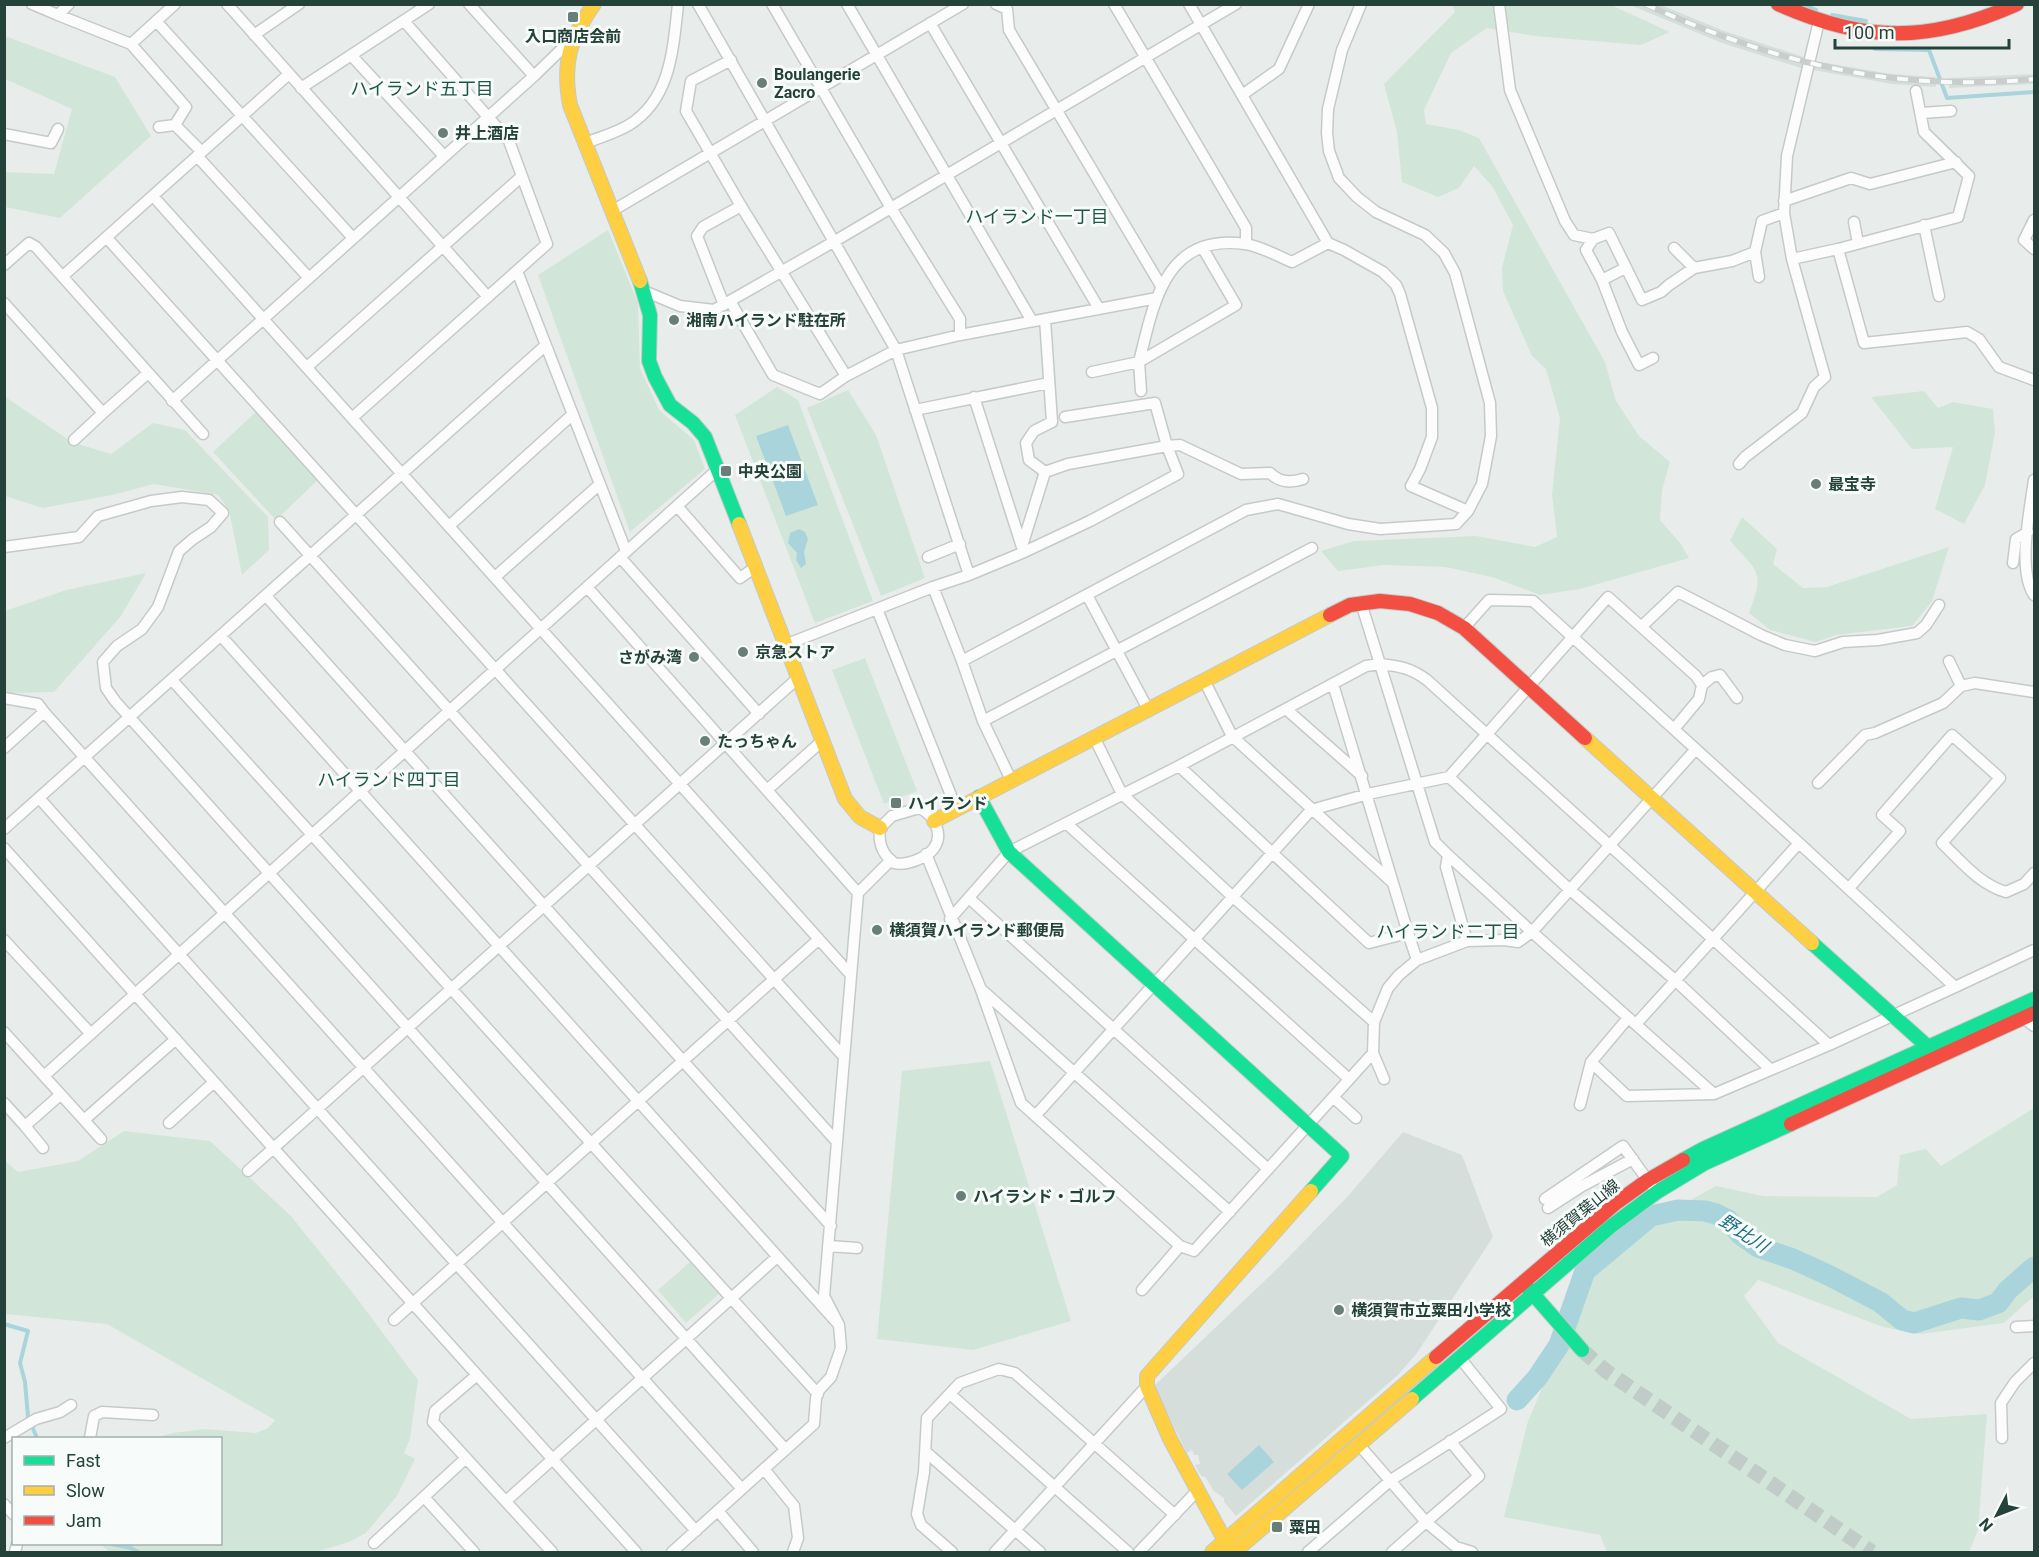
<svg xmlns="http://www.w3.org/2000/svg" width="2039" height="1557" viewBox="0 0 2039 1557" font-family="Roboto,'Noto Sans JP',sans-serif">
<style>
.built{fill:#d6dedb}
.green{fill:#d1e6d8}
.water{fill:#a9d4db}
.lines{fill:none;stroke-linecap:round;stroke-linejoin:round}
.stream{stroke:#a9d4db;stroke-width:4}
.river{stroke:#a9d4db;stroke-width:21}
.secondary-tunnel{stroke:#c1cbc8;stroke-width:15;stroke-dasharray:15 8;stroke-linecap:butt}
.street-casing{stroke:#c5cac8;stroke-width:13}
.fast-casing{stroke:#c3cbc8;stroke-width:16}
.slow-casing{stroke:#c3cbc8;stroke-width:16}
.jam-casing{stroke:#c3cbc8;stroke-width:16}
.street{stroke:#fcfcfc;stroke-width:10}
.fast{stroke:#16e098;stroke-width:14}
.slow{stroke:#ffcf43;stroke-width:14}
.jam{stroke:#f24e42;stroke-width:14}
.rail-casing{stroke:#c9cdcc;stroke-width:6}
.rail{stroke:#f7fbf9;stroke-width:4;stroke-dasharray:11;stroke-linecap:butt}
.poi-dot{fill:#697e78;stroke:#f7fbf9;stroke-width:2}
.labels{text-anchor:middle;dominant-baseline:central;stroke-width:6;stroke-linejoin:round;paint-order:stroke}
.poi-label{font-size:16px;font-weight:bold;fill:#24423a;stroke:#f7fbf9;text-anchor:start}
.street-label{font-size:16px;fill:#24423a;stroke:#f7fbf9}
.neighbourhood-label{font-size:18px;fill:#1f5548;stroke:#f7fbf9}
.water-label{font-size:18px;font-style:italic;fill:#1c6f80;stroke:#f7fbf9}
</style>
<rect width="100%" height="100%" fill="#e8edeb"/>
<!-- built -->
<path class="built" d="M1630,5H1661L1724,31L1807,58L1804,69L1722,43Z
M1815,61L1891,74L1935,77L1936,87L1892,84L1813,70Z
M2034,74V84L1949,88V78Z
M1403,1132L1462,1155L1493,1237L1417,1353L1399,1374L1236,1516L1224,1502V1498L1214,1491L1205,1477L1201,1476L1195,1465L1200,1464L1198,1455H1194L1192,1450L1187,1453L1154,1386L1278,1268L1348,1196Z"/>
<!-- green -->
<path class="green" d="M1452,5H1611L1670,32L1641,45L1535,36L1487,28L1451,53L1424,110L1426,124L1459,130L1479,138L1605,362L1616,401L1639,436L1670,462L1662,490L1660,520L1681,544L1689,558L1580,589L1540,595L1492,577L1445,567L1384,565L1338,571L1321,551L1354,541L1476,536L1535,547L1557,537L1552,495L1560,418L1546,369L1532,356L1503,291L1502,268L1513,225L1492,186L1474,166L1459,188L1438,197L1402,182L1397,132L1384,84L1455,12Z
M5,36L115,77L151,136L60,218L5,207V172L54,174L72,109L5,79Z
M608,230L638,303L640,368L659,410L694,440L705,469L630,532L538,275Z
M777,387L798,400L873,601L815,623L735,415Z
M848,390L876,435L925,578L881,596L807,408Z
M1924,391L1938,408L1953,402L1993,409L1995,433L1985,485L1964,524L1935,509L1953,447L1912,449L1871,397Z
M4,396L72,442L111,454L153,423L185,430L268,517L269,550L242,575L229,510L218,495L154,484L112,495L43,508L5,496Z
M258,410L319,479L276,520L213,452Z
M1742,517L1777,549L1773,564L1803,588L1827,587L1949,547L1932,601L1912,626L1836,635L1816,642L1770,630L1749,613C1765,571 1758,572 1730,541Z
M146,573L121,616L54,692L5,693V611L66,590Z
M865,658L917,791L884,804L832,670Z
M990,1061L1071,1321L973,1350L877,1339L902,1071Z
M2034,1108V1296L2004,1323L1921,1334L1883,1327L1758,1280L1744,1296L1778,1343L1911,1419L1987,1414L1978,1530L1969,1552H1607L1600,1535L1504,1517L1528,1421L1602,1249L1716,1186L1763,1196L1877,1197L1897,1185L1900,1155L1926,1149L1941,1166Z
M124,1131L210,1141L291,1216L356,1297L418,1380L410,1439L404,1453L415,1459L397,1496L366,1533L349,1542L315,1552H110L100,1544H220V1438H155L173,1433L204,1429L256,1433L268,1428L275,1420L107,1324L5,1314L4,1160L18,1172L78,1161Z
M690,1262L719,1294L686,1323L658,1290Z"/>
<!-- water -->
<path class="water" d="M788,425L818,505L786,516L756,436Z
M799,529L805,532L808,539L804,552L806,564L801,568L796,560L797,553L788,543L790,533Z
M1259,1445L1274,1462L1242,1490L1227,1474Z"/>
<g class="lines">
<!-- stream -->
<path class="stream" d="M1803,4L1816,10
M1832,15L1866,21
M1875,49L1929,50L1947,98L2034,92
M4,1324L28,1331L20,1363L25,1382L28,1417L37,1438
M112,1544L131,1548L138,1552"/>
<!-- river -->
<path class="river" d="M1517,1400L1537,1378L1559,1345L1585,1271L1651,1216L1678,1210L1705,1211L1716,1214L1728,1220L1741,1235L1758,1247L1793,1259L1828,1275L1880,1302L1902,1320L1914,1323L1961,1308L1979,1310L1998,1303L2008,1290L2034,1267"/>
<!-- secondary-tunnel -->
<path class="secondary-tunnel" d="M1582,1350L1606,1371L1872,1552"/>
<!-- street casing -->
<g class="street-casing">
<path id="street" d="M32,4L58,15
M69,4L58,15L131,44L175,4
M227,4L488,297
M469,4L534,76
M698,4L896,350L969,575
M772,4L891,208L960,319V335
M847,4L1032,321
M996,4L1007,9L1009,30L1161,286
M1114,4L1246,228V244
M1189,4L1328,243L1344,250L1383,272L1396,285L1400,294L1432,408V437L1420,469L1411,486L1468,511
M1499,4L1510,90L1565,221L1574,235L1593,239L1609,233L1642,300L1661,292L1669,285L1694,268L1732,261L1755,252
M156,21L353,238
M930,23L1098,307
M254,35L299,4
M131,44L186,107L175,125
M351,55L444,156
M731,60L691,81L686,111L741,206L846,376
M301,88L429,4
M1242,95L1279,69L1309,4
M1921,113L1951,111
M159,127L175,125L202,152
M4,134L51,143L58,129
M586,143C600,137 616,133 629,125C671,99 673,49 678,4
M197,156L309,278
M153,196L851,975
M1784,201L1851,178L1870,184L1956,162
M612,211L963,4
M2034,220L2024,240L2034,249
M1854,222L1858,243
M1924,225L1939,296
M107,238L844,1057
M1593,239L1586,250L1602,280L1622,332L1639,365L1653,358
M1674,248L1694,268
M1838,249L1864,343L1967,332L1979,339L1999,367L2034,380
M1792,259L1838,249L1958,217L1969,176L1924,132L1916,91
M4,265L29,243L36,247L203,434
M517,271L626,551
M63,276L289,74
M1759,277L1755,252L1762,221L1784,213
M1602,280L1625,268
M644,291L680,306L714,310L835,241L1236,4
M730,301L773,375L820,394L846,376L896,350L960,335L1157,298
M4,303L103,413L148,373
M724,305L697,236L703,227L741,206
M307,367L521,177
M1092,372L1139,362C1154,302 1165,233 1245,244C1260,246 1278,256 1292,262L1328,243
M1141,391L1139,362L1236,305L1202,247
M974,397L1022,547
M172,401L534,76L570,41
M915,410L1049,383
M1065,417L1155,403L1167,446L1180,445L1241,474L1270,473C1279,482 1291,483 1303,479
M352,418L547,244L509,141L404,21
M74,440L103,413
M1739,464L1745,457L1802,413L1814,387L1825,377L1792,259L1784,213L1787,156L1819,21
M2034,480C2030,509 2017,570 2034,595
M677,506L740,578L750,571
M280,522L837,1142
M449,526L573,414
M1022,546L1045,472L1029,460L1026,443L1034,431L1052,422L1045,319
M4,547L79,537L98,516L151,501L182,497L209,500L223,513L211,527L193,539L179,551L158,607L142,629L117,646L103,662L106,688L115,701L785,1449
M620,557L759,714
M928,557L960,544
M2013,563L2016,539L2028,532
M495,577L600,484
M587,587L858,893
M933,587L962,661
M1087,595L1149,711
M266,596L831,1226
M877,609L956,808
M1642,626L1678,592L1761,635L1785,645L1815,651L1843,642L1878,640L1917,633L1926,625L1939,605
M1464,628L1489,600L1533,601L1799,843
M221,636L839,1325
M785,645L933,587L969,575L1022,553L1090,521L1178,474L1167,446L1068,464L1045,472
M1949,661L1961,686
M172,680L818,1394
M1205,682L1232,736L1393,883
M1333,684L1408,933L1417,960
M1702,685L1712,677L1720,675L1737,698
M4,698L38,704L44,712
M1286,709L1362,776
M983,721L1312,548
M1095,739L1122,794L1233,897L1374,1022
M4,748L44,712L742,1489
M1179,766L1369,943L1408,933
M1449,777L1569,889L1675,980L1770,1069
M1012,782L983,721L962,661L1246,510L1278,504L1348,524L1380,529L1456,524L1468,511L1482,484L1491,436L1490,403L1455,273L1444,253L1425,235L1376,212L1357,197L1339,178L1329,151L1327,133L1328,109L1342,50L1361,4
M1818,783L1865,735L1875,733L1943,703L1961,686L1975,683L2034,692
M767,790L822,741
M39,798L696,1531
M919,808C934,814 944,834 934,848C927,858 906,866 894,863C882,854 878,843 880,828L892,816Z
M1067,824L1349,1079
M4,829L546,345
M4,848L636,1552
M926,854L980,987L1021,1103L1180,1246
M1448,855L1532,932L1714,1094
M1849,888L1900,831L1882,815L1952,735L2000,778L1942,843C1962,862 1979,884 2006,892L2024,884L2034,873
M970,899L1268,1169
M950,919L1009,852L1179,766L1366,666L1380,664L1361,603
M4,940L91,1034
M1467,941L1504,940L1518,942L1532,932L1696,749
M982,990L1230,1212
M2019,1015L2034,1026
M1628,1018L1591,1062L1627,1096L1714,1094L1829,1045L1713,939L1636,1024
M4,1032L84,1120L176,1039
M1829,1045L1955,987
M1373,1053L1384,1079
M44,1076L718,469
M1333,1097L1356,1118
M4,1103L25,1126L60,1095
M1580,1105L1591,1062
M1036,1115L1311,810L1368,794L1449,777L1608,597L1696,676L1702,685L1699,699L1674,729
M84,1120L101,1139
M169,1123L214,1082
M25,1126L43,1148
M248,1171L798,678
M1545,1199L1623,1146L1651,1185
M1548,1208L1582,1186L1633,1159
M829,1246L857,1248
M1142,1290L1180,1246L1194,1251L1373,1053L1374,1022L1388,988L1399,975L1417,960L1467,941L1446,867L1448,855L1435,842L1380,664C1399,666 1411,668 1427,680L1713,939L1799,843L1955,987L2034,950
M394,1320L819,939
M2016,1327L2034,1326
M477,1375L435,1411L433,1422L552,1552
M950,1394L1128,1552
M4,1438L36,1419L60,1412L71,1405
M90,1438L94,1416L102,1412L153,1415
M2002,1438L2001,1403L2015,1382L2034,1363
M1450,1441L1479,1476L1426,1522L1456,1547L1472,1552
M1360,1446L1426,1522L1392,1552
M926,1452L1040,1552
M764,1469L794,1506L798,1538L793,1552
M424,1497L474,1552
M506,1501L777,1257
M4,1504L14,1515
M718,1511L753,1552
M374,1543L466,1458
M15,1552L17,1544
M672,1552L814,1424L816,1398L819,1390L831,1377L841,1348L839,1325L824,1296L858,893L891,860
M952,1552L921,1525L917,1514L924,1472L927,1418L960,1383L999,1369L1015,1373L1175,1515
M995,1552L1147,1386
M1139,1552L1197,1491
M1308,1552L1391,1480L1501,1409L1460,1358"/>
</g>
<!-- fast casing -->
<g class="fast-casing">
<path id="fast" d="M640,281L650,315L649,361L655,377L670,405L693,423L705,437L739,524
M979,797L1009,852L1342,1156L1311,1191
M1812,943L1927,1046L1932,1056
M1683,1160L1703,1149L2034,999
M1527,1287L1582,1350
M1412,1399L1610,1227L1657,1192L1705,1163L1791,1124"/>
</g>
<!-- slow casing -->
<g class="slow-casing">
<path id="slow" d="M594,4C570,39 562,62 570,105L640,281
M739,524L845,799L860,817L880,828
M1585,738L1812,943
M934,821L1330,615
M1230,1550L1170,1439L1147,1386V1376L1311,1191
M1212,1552L1436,1357
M1234,1552L1412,1399"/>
</g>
<!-- jam casing -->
<g class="jam-casing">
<path id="jam" d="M1778,4C1865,43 1930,43 2017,4
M1330,615L1350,605L1380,601L1410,604L1438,613L1464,628L1585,738
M1791,1124L2034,1013
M1436,1357L1616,1203L1648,1180L1683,1160"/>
</g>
<!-- street -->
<use href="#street" class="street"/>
<!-- fast -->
<use href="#fast" class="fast"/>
<!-- slow -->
<use href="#slow" class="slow"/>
<!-- jam -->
<use href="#jam" class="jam"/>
<!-- rail casing -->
<g class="rail-casing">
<path id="rail" d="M1645,4C1772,62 1894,93 2034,79"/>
</g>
<!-- rail -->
<use href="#rail" class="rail"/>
</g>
<!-- markers -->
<g class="poi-dot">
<rect x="567" y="11" width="12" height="12" rx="3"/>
<circle cx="762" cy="83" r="6"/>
<circle cx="443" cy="133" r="6"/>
<circle cx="674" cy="320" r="6"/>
<rect x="720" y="465" width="12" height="12" rx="3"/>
<circle cx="1816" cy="484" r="6"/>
<circle cx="743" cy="652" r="6"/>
<circle cx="694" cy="657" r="6"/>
<circle cx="705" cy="741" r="6"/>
<rect x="890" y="797" width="12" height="12" rx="3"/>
<circle cx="877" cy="930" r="6"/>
<circle cx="961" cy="1196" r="6"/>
<circle cx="1339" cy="1310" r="6"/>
<rect x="1271" y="1521" width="12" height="12" rx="3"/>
</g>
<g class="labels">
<!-- poi labels -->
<g class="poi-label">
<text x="573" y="36" text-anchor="middle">入口商店会前</text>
<text x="774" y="74">Boulangerie<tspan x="774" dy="18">Zacro</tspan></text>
<text x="455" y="133">井上酒店</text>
<text x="686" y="320">湘南ハイランド駐在所</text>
<text x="738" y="471">中央公園</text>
<text x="1828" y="484">最宝寺</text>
<text x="755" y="652">京急ストア</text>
<text x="682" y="657" text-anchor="end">さがみ湾</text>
<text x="717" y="741">たっちゃん</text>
<text x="908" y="803">ハイランド</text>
<text x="889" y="930">横須賀ハイランド郵便局</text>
<text x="973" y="1196">ハイランド・ゴルフ</text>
<text x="1351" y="1310">横須賀市立粟田小学校</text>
<text x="1289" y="1527">粟田</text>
</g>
<!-- street labels -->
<g class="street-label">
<text transform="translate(1580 1213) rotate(-39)">横須賀葉山線</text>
</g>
<!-- neighbourhood labels -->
<g class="neighbourhood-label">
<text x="422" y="88">ハイランド五丁目</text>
<text x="1037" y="216">ハイランド一丁目</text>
<text x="389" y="779">ハイランド四丁目</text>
<text x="1448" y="931">ハイランド二丁目</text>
</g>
<!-- water labels -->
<g class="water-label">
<text transform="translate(1744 1233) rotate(33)">野比川</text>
</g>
</g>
<!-- border -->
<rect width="2039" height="1557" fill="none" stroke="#24423a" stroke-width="12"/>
<!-- legend -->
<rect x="12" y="1437" width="210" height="108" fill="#f7fbf9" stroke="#a3b1ad" stroke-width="1.5"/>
<rect x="24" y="1456" width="30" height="9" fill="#16e098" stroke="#a3b1ad" stroke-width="1.5"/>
<text x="66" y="1467" font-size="18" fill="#24423a">Fast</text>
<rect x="24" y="1486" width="30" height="9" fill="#ffcf43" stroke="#a3b1ad" stroke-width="1.5"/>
<text x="66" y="1497" font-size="18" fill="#24423a">Slow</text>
<rect x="24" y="1516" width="30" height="9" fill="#f24e42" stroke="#a3b1ad" stroke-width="1.5"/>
<text x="66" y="1527" font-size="18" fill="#24423a">Jam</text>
<!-- north arrow -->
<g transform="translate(1997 1515) rotate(228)" stroke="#f7fbf9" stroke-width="4.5" paint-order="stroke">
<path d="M0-4.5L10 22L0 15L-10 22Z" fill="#24423a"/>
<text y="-9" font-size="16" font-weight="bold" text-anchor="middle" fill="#24423a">N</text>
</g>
<!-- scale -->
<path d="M1835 39v9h174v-9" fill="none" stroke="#24423a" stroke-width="3"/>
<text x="1844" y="39" font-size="18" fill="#24423a" stroke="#f7fbf9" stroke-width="4.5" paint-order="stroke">100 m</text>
</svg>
